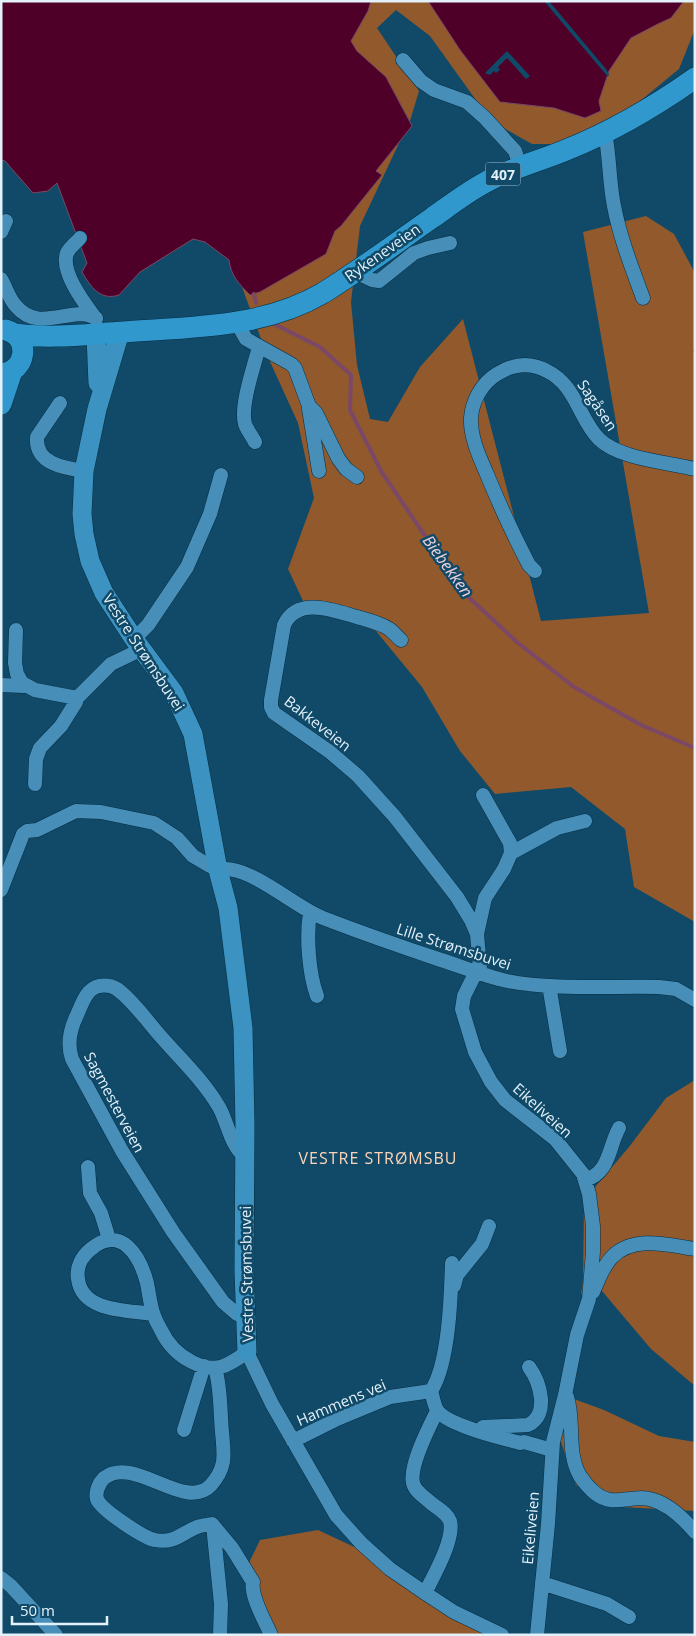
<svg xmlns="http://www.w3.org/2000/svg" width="696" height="1636" viewBox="0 0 696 1636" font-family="'Open Sans',sans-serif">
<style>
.green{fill:#91592c}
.water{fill:#4e0028;stroke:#7b4867}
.pier{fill:#104a68}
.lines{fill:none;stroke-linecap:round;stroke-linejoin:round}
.stream{stroke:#7b4867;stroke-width:4}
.street-casing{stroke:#072f44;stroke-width:15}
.secondary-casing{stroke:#072f44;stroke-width:20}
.primary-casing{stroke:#072f44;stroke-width:22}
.street{stroke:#478eb8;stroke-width:14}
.secondary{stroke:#3c93c2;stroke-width:19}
.primary{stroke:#3098cd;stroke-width:21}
.labels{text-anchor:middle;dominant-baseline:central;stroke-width:5;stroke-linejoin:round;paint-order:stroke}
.shield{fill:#104a68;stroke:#a4bfce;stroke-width:1}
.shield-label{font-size:14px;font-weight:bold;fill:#e3f1fa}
.street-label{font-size:15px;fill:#e3f1fa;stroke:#104a68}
.water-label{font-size:16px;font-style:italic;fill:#edd1da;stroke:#104a68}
.neighbourhood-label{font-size:16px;letter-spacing:1px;fill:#fdd4b7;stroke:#104a68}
</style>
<rect width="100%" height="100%" fill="#104a68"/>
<!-- green -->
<path class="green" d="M371,1H428L460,50L500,102L554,108L585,118L599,101L609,71L631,38L658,23L671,18L684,1H695V29L679,69L634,106L570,144H532L491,121L430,36L396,10L377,28L419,91L410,121L386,77L357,51L351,41L368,11Z
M400,141L360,226L351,302L357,365L370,419L388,422L420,367L463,319L541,621L649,613L583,232L646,216L674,234L695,273V348L693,351L695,357V922L634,887L625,829L571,787L495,794L460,751L422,687L376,631L305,605L288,569L314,498L298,423L267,355L242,287L250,295L326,254L335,231L341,226L382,175L376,171Z
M695,1080V1386L651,1349L602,1291L581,1294L583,1281L584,1207L596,1186L629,1147L666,1098Z
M563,1395L604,1410L659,1436L695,1442V1511L622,1507L576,1485L556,1428Z
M318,1530L365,1552L420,1598L485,1635H272L245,1571L260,1540Z"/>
<!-- water -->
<path class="water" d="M1,1H371L368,11L351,41L357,51L386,77L412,126L376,171L382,175L341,226L335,231L326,254L260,292L250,295C239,284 231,276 229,260L205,242L193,239L140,272L119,295C100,301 91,287 82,272L87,263L57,183L48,191L33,193L5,161L1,160Z
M428,1H684L671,18L658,24L631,38L609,71L599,101L601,111L585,118L554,108L500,102L460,50Z"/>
<!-- pier -->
<path class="pier" d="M544,1H549L606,69L609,74L608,77Z
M507,51L530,76L526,79L507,58L498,67L500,70L496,73L494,71L490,75L485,73Z"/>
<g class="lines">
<!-- stream -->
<path class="stream" d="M254,294L256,303
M276,325L320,347L351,375L350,410L381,471L464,593L518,643L574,687L641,725L695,748"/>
<!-- street casing -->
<g class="street-casing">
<path id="street" d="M403,60L421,81L434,90L467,102L485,118L515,151L520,166
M605,133C610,157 609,182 614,206C620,238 632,268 643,298
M1,232L6,221
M80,238C76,243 70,247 67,253C60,272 85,304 96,319
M355,272L372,280L379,281L414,253L428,248L450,243
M1,279C6,287 9,299 16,306C34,328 57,315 81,314C86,314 91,316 96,318
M237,323L246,339L291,364L295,368L309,406L316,413L338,458L346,469L357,477
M60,403L37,437C35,464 64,468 84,471
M309,409L319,471
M255,442C252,436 247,430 245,424C240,406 254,366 259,347
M535,571L529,565C513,534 499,504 486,472C479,456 470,436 471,418C472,401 482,383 497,374C513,364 530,362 547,371C576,385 579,419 599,439C619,459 667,462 695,469
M16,630L15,663L17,674L22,683L35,690L77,698L111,664L142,649
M134,639L148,625L187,567L210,514L221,475
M401,640C397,637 394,632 389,629C380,623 367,620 357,617C333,610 297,596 284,625L271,700V707L274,713L330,752L358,776L395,817L457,897L471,920L477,934L480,968L473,978L464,996L462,1009L475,1052L491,1082L505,1100L555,1139L583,1174L589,1194L593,1226V1252L589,1299L577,1335L565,1395L553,1442L548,1524L537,1635
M1,685L24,686
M35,784L36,759L40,748L61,726L76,702L77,698
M483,795L510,843L511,853
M218,870C247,862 294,907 323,918C362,933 402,947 441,960C463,967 484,976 507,981C552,990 611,986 659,987L676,989L695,1000
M1,890L23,834L27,831L37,830L76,811L101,812L154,823L177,838L193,856L210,866L217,865
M310,913C306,937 309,974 317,996
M477,934L485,898L504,869L511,853L557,828L585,821
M550,986V991L560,1051
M88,1167L90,1193L101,1213L109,1239
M585,1180C610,1173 608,1148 619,1128
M454,1286L457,1275L482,1244L489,1226
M593,1292C598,1281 603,1266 612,1257C634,1235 668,1245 695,1249
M153,1314C127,1310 82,1312 78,1279C76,1267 82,1256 91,1249C121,1224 140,1256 147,1283C149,1293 150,1303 153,1313C155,1319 158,1325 161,1330C168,1345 178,1355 192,1362C216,1374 228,1366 247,1352L272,1404L336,1515L361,1543L390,1569L425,1593L454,1612L502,1635
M244,1314H237L223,1302L173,1232L122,1151L72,1059C67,1044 70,1029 77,1015C82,1004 86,989 99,986C105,985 112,986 117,989C132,1000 144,1017 156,1031C178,1057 201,1077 219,1107C228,1123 230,1145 245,1157
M431,1391C449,1364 451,1296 452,1263
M567,1397C575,1422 566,1452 580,1476C584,1482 589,1488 595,1493C615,1509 631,1493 653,1500C670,1505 684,1519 695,1532
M483,1427L528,1425C550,1415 540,1382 529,1367
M184,1430L204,1366
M293,1441L337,1419L390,1397L431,1391C433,1397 434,1405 437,1410C446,1425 502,1438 520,1443L524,1442L552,1450
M212,1524C208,1525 202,1525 197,1527C182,1533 174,1544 155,1540C144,1538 101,1510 97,1499C95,1492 99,1483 104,1478C134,1454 185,1513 211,1485C227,1467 224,1454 222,1432C220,1411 221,1387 215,1368
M212,1524L232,1548L253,1582C250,1596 265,1621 271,1635
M213,1525L221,1604L220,1635
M1,1578L11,1586L56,1635
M542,1583L607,1604L629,1617
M425,1593C433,1577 455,1539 450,1521C447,1513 437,1508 431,1503C425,1497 415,1492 413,1483C409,1466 429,1427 437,1411"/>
</g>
<!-- secondary casing -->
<g class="secondary-casing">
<path id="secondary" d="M120,332L97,409L84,471L82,514L84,534L90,561L104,593L134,639L174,693L193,734L218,870L228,908L243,1028L245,1126L244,1271L247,1352
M96,335L98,383"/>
</g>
<!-- primary casing -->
<g class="primary-casing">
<path id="primary" d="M15,334C51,339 88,334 124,332C192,327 263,328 323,293C360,270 396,243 432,218C449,206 467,192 486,182C511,168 540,161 566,150C613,131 654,107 695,78
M1,374C27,372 31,337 6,330
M1,404L12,371"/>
</g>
<!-- street -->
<use href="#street" class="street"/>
<!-- secondary -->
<use href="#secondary" class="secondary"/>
<!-- primary -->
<use href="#primary" class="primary"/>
</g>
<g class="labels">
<!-- shield labels -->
<rect class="shield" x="485.5" y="162.5" width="35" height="23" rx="4"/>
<g class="shield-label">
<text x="503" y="174">407</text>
</g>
<!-- street labels -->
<g class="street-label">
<text transform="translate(382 252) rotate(-35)">Rykeneveien</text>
<text transform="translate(598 405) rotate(56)">Sagåsen</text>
<text transform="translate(144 652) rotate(57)">Vestre Strømsbuvei</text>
<text transform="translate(318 723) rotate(38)">Bakkeveien</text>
<text transform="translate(454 946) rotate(18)">Lille Strømsbuvei</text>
<text transform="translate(115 1102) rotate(62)">Sagmesterveien</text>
<text transform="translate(543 1110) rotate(42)">Eikeliveien</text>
<text transform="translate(246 1274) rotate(-91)">Vestre Strømsbuvei</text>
<text transform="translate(341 1402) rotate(-23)">Hammens vei</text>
<text transform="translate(530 1528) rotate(-85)">Eikeliveien</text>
</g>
<!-- water labels -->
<g class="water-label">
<text transform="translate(448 566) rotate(54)">Biebekken</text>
</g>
<!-- neighbourhood labels -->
<g class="neighbourhood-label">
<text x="378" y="1158">VESTRE STRØMSBU</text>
</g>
</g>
<!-- border -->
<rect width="696" height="1636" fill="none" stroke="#e3f1fa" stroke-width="5"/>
<!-- scale -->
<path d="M12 1616v8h95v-8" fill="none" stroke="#e3f1fa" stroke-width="2.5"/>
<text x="20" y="1616" font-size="15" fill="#e3f1fa" stroke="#104a68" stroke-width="4" paint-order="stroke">50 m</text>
</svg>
